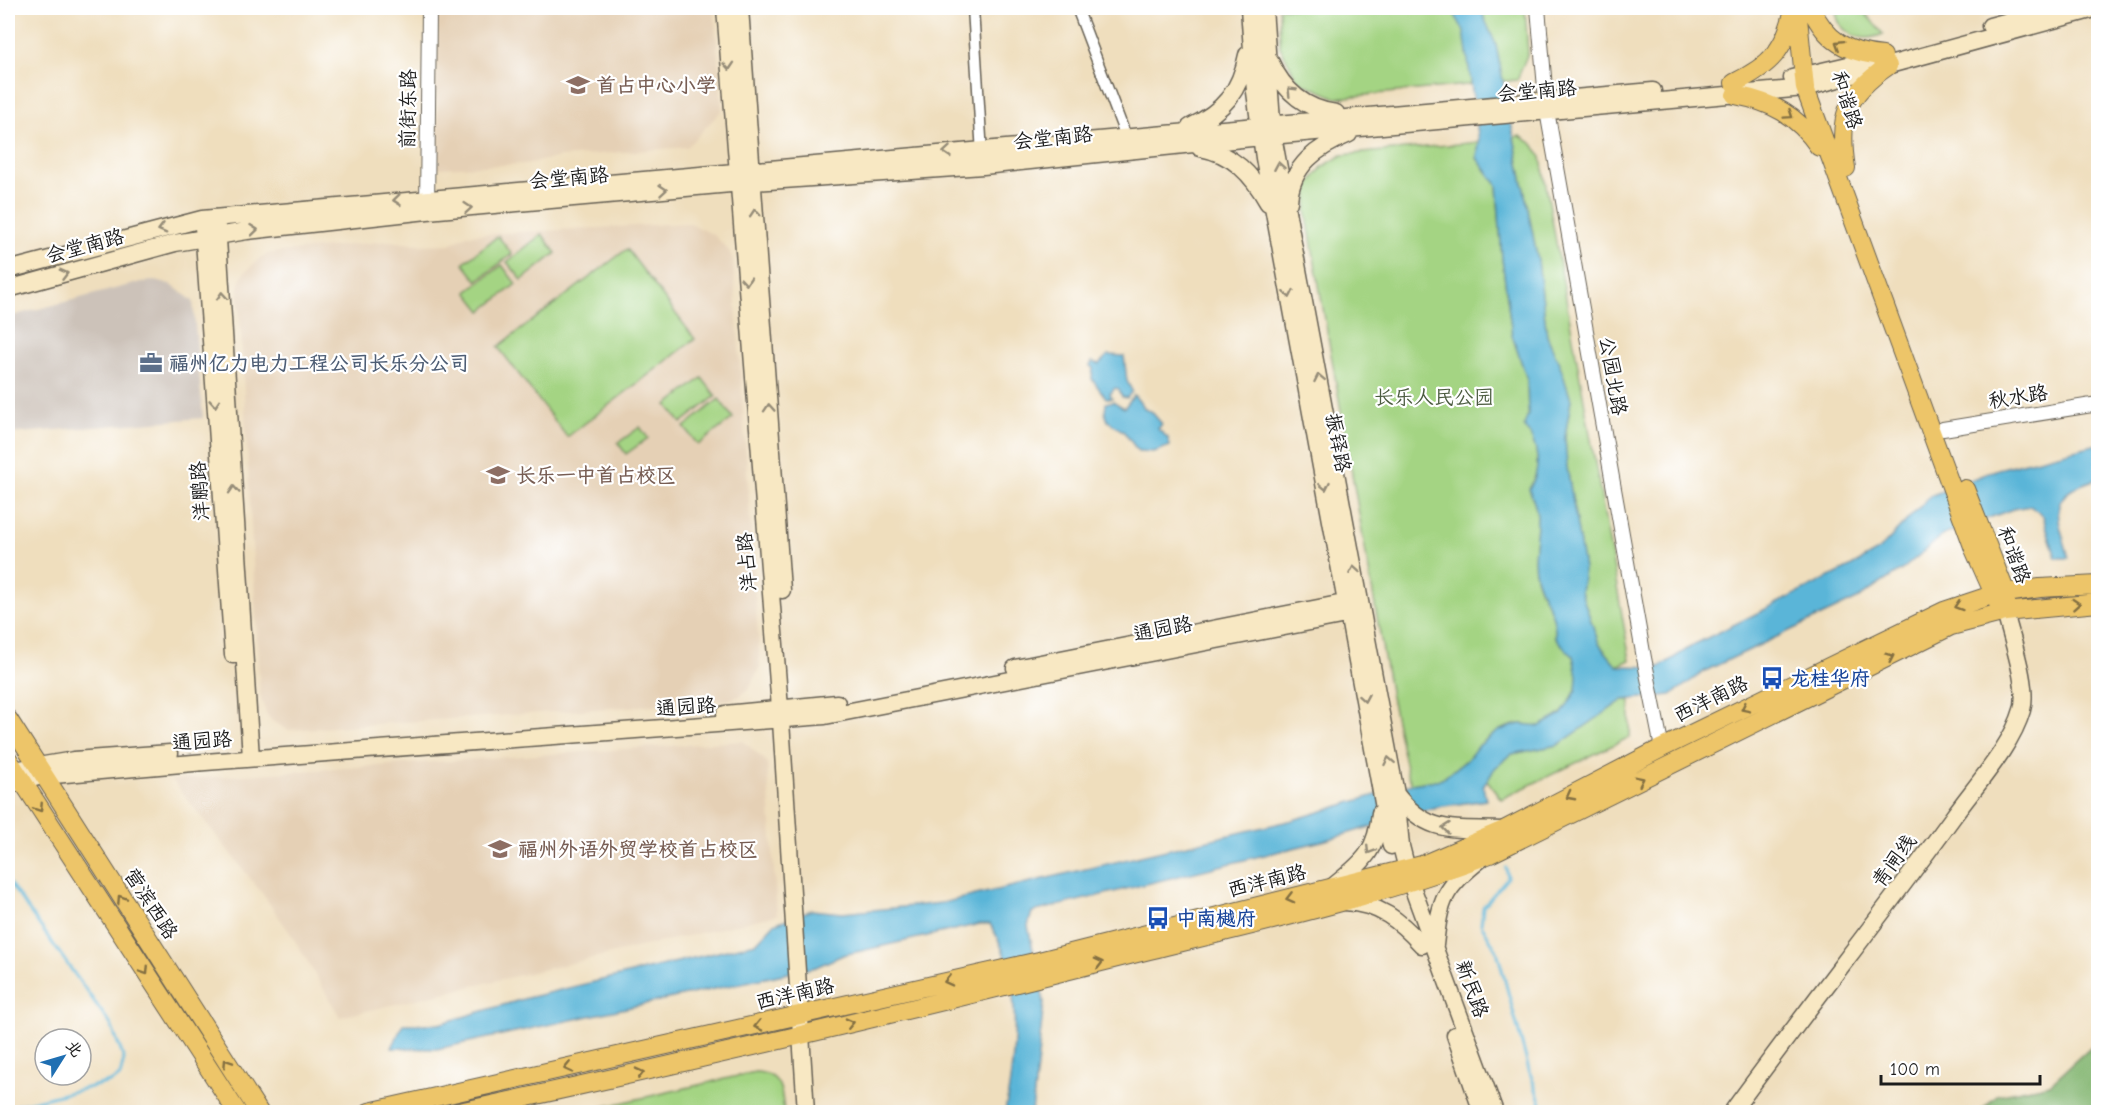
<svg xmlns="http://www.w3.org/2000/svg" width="2106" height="1120" viewBox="0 0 2106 1120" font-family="'Comic Neue','LXGW WenKai TC',sans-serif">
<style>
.built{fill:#e5d0b5}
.industrial{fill:#ccc2b9}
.green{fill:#a4d483;stroke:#607850;stroke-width:1.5}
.forest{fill:#83b671;stroke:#506946;stroke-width:1.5}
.water{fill:#5ab5d8;stroke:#3b687a;stroke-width:1.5}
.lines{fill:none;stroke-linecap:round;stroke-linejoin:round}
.stream{stroke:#5ab5d8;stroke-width:3}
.minor-casing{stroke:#666054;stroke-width:13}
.tertiary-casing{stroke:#666054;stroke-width:16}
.secondary-casing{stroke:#666054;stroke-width:19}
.primary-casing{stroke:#666054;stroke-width:20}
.minor{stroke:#fff;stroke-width:10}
.tertiary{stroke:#fff;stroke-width:14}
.secondary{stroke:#f8e8c3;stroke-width:16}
.primary{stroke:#edc569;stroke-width:18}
.oneway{stroke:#847042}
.oneway2{stroke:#958c78}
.labels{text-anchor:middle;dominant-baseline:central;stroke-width:4.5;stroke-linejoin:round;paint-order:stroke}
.education-label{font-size:20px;font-weight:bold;fill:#785e54;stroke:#fff;text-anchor:start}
.street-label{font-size:20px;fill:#1c1c1c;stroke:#fff}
.service-label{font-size:20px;font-weight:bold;fill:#4e5e75;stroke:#fff;text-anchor:start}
.park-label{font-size:20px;fill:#4c5c40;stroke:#fff}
.transit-label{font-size:20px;font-weight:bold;fill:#164399;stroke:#fff;text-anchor:start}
</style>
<rect width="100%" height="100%" fill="#fff"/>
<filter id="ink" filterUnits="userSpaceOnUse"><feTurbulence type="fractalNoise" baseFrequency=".0167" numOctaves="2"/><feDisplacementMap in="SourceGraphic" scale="12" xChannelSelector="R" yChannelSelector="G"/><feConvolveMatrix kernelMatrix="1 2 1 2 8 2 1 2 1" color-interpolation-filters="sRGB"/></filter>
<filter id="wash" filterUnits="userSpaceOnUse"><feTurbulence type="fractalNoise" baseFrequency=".008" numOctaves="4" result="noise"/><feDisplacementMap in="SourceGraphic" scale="24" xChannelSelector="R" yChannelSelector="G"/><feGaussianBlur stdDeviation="1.35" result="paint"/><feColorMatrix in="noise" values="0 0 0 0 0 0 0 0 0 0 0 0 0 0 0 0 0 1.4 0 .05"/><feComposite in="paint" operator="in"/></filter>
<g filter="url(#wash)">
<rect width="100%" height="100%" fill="#efdebd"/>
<!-- built -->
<path class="built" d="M436,8H714L722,110L687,147L561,157L524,164L438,168Z
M690,223L714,235L729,251L733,260L760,667L749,688L740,696L727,700L288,730L272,721L266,714L260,694L239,296V283L244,273L261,257L271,253L389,241L418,245L450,244L467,235Z
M743,741L767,762L777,915L340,1017L293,937L262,893L172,780Z"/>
<!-- industrial -->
<path class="industrial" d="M155,281L170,284L193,301L203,418L8,434V317L141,282Z"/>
<!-- green -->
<path class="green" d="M1279,8H1525L1528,53L1517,80L1336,98L1298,81L1280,47Z
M1836,8H1861L1883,34C1861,44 1836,33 1836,8Z
M1520,136L1533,144L1541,157L1630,660L1617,666L1599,644L1581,592L1584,569L1567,467L1565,437L1571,400L1561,368L1547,336L1538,261L1514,137Z
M1479,142L1477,158L1497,185L1502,259L1512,335L1527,379L1528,414L1525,426C1539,445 1542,469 1529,489C1532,497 1537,507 1537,516C1538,536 1531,556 1536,577C1542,600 1557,611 1555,638C1561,643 1568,649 1572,655C1589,679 1568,719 1540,726C1535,727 1528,724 1522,724C1505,724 1489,737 1477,747L1495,768L1512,754L1558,745L1623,700H1630V737L1501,799L1470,757L1442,779L1412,784L1407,773L1391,697L1306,211L1309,185L1322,167L1342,155Z
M542,234L556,253L522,280L507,262Z
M498,236L512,254L477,281L463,263Z
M627,249L695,339L567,437L498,347Z
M502,265L516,284L482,311L467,292Z
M702,378L716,396L681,423L667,405Z
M719,399L733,418L698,445L684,427Z
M640,427L648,438L626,454L618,443Z
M755,1072C781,1073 782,1090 784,1112H581Z"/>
<!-- forest -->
<path class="forest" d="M2098,1040V1112H1980L1998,1095L2050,1084Z"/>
<!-- water -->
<path class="water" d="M1451,8H1480L1496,45L1538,261L1547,336L1561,368L1571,400L1565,437L1567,467L1584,569L1581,592L1599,644L1617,666L1660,667L1695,644L1850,567L1878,551L1930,496L1998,469L2098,444V479C2044,494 2057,513 2069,558H2056L2043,516L2030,506L2013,509L1943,535L1903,569L1859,598L1705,671L1671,695L1623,700L1558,745L1512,754L1495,768L1483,786L1486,800L1437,807L1326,840L1032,912L1028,926L1044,1002L1032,1112H1005C1016,1052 1024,979 990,924H980L843,955L816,967L437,1049L392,1048L403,1024H439L527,998L756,943L774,924L811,910L843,913L942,903L1293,820L1412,784L1442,779L1467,760L1477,747L1500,730L1520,724L1540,726L1562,714L1576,691L1577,676L1573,656L1555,638C1557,611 1542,600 1536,576C1531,556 1538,536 1537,516C1537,507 1532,497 1529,489C1542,469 1539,445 1524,426L1528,414L1527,379L1512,335L1502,259L1497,185L1477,158L1479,142L1464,31Z
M1108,355L1124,356L1127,381L1132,391L1127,398L1122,397L1119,389L1115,388L1110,394L1112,398H1106L1092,379L1093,368L1090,366L1092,362L1099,364Z
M1134,395L1146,410L1151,411L1162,424L1158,429L1168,438L1170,446L1154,452L1138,451L1124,432L1108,421L1105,413L1106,403L1113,401L1124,408Z"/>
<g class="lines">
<!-- stream -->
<path class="stream" d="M1506,868L1508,877L1483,907L1481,924L1497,951L1529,1070L1544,1112
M8,881L111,1025L124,1059L120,1076L110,1082L8,1108"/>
</g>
</g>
<g filter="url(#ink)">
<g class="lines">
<!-- minor casing -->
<g class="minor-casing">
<path id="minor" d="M973,8L982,154
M1077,8L1128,142"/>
</g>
<!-- tertiary casing -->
<g class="tertiary-casing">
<path id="tertiary" d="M1538,8L1547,111L1644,658L1662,748
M427,209L429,8
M1943,429L2098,404"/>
</g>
<!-- secondary casing -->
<g class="secondary-casing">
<path id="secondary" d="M725,8L781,721L806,1112
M740,8L782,590
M1249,8L1255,92L1264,158L1391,846
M1264,8L1273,136L1396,794L1401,846L1410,881L1495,1112
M1990,26L2057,8
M1270,61C1283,90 1304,109 1336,113
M1792,78L1861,62
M1190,127C1224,111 1240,91 1247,55
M1200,148C1233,154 1252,174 1268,203
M1289,202C1291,165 1318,147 1349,134
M217,223L251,758
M203,226L233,655
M8,270L202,219L1653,91
M8,289L175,243L247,231L427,211L753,182L983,166L1261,137L1805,88L2098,8
M1015,668L1359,600
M725,714L837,703
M8,771L74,760L170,753
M8,785L42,776L205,762L825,716L1361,612
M1396,794C1428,836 1455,828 1503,830
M1331,888C1361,863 1376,855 1380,813
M1345,902C1380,904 1399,920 1422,945
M1435,945C1440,899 1444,888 1481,859
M1455,1035L1482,1112
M1732,1112C1804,1013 1881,916 1953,817C1975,786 2012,746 2022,710C2029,687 2011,637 2005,612"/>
</g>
<!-- primary casing -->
<g class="primary-casing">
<path id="primary" d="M1797,8L1805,88L1974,549L1998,603
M1811,8C1826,41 1847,53 1883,56
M1734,83C1771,65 1785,50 1794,9
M1735,95C1772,102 1797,115 1819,147
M1846,168C1838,118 1845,95 1888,66
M1965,489L2006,593V604
M8,719L259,1112
M8,759L237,1112
M369,1112L1039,961L1422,865L1504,830L1662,748L1944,611L1992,595L2040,588L2098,585
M459,1112C682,1064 904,1012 1125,956C1247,926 1372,899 1490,854L1951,626L2005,612L2098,603"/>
</g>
<!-- minor -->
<use href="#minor" class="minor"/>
<!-- tertiary -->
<use href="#tertiary" class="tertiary"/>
<!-- secondary -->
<use href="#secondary" class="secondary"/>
<!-- primary -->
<use href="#primary" class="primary"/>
</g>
<!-- one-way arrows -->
<defs><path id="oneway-chevron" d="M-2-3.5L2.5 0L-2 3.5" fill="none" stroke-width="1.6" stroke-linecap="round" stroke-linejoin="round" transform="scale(1.5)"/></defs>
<g class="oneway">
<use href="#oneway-chevron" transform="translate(1839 44) rotate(-148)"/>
<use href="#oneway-chevron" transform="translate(1789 115) rotate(34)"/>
<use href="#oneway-chevron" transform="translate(2076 604) rotate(-4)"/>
<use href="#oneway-chevron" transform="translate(1958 606) rotate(162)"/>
<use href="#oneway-chevron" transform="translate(1890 657) rotate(-26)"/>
<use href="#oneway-chevron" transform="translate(1745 708) rotate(154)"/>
<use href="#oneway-chevron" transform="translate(1640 780) rotate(-26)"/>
<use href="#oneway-chevron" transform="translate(1570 796) rotate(152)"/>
<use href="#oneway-chevron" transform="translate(39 808) rotate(57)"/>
<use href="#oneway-chevron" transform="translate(1290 898) rotate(166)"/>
<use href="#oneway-chevron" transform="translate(121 899) rotate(-123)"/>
<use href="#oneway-chevron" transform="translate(1099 963) rotate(-14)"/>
<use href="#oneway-chevron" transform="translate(145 971) rotate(57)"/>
<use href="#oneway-chevron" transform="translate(948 981) rotate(167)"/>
<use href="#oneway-chevron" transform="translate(850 1023) rotate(-13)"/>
<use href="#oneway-chevron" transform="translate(758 1026) rotate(167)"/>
<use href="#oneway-chevron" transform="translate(227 1063) rotate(-123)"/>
<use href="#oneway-chevron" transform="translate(568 1068) rotate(167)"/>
<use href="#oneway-chevron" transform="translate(640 1073) rotate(-13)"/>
</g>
<g class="oneway2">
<use href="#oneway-chevron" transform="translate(729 66) rotate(86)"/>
<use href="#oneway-chevron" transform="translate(1291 91) rotate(-135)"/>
<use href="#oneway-chevron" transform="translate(947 152) rotate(175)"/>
<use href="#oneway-chevron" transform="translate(1279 166) rotate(-100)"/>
<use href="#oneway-chevron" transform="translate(663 190) rotate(-5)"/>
<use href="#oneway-chevron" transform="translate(397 200) rotate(174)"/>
<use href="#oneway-chevron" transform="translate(468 208) rotate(-5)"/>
<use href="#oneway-chevron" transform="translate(755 213) rotate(-94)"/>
<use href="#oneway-chevron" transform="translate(162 229) rotate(165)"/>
<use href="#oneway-chevron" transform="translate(254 230) rotate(-6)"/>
<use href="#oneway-chevron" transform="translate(64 274) rotate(-15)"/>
<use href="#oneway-chevron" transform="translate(746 281) rotate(85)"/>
<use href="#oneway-chevron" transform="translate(1289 294) rotate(79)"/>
<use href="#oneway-chevron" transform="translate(222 296) rotate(-94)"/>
<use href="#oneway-chevron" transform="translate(1319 378) rotate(-101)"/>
<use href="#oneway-chevron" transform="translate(215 403) rotate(86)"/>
<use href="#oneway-chevron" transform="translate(769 408) rotate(-94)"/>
<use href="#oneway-chevron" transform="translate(1325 486) rotate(79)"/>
<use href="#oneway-chevron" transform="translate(234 490) rotate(-94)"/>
<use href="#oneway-chevron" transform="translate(1354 570) rotate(-100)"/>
<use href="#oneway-chevron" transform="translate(1364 698) rotate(80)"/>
<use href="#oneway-chevron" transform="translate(1389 761) rotate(-101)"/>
<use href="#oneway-chevron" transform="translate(1446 828) rotate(-174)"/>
<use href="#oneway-chevron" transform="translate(1370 850) rotate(121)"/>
</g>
</g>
<!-- icons -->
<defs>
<g id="school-bare" transform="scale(1.8)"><path d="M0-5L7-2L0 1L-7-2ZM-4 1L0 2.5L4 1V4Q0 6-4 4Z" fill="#8d6e63" stroke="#fff" stroke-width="2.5" paint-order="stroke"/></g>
<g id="office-bare" transform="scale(1.8)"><path d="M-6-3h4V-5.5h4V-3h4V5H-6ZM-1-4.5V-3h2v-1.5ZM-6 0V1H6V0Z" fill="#5c6f8a" stroke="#fff" stroke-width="2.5" paint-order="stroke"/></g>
<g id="bus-bare" transform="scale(1.8)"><path d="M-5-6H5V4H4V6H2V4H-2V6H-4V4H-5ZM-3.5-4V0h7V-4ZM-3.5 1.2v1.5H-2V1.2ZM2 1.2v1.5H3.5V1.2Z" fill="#1a4fb4" stroke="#fff" stroke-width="2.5" paint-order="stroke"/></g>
<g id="university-bare" transform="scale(1.8)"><path d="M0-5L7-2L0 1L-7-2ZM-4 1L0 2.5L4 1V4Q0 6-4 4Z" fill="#8d6e63" stroke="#fff" stroke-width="2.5" paint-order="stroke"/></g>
</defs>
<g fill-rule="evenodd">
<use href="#school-bare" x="578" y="85"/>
<use href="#office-bare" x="151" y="363"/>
<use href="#school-bare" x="498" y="475"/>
<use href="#bus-bare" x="1772" y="678"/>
<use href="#university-bare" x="500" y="849"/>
<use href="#bus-bare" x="1158" y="918"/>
</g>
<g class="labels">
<!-- education labels -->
<g class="education-label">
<text x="596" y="85">首占中心小学</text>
<text x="516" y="475">长乐一中首占校区</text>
<text x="518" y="849">福州外语外贸学校首占校区</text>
</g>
<!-- street labels -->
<g class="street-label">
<text transform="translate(1537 91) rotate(-5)">会堂南路</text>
<text transform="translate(1847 100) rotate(73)">和谐路</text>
<text transform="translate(408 109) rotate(-89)">前街东路</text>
<text transform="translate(1053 138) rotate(-6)">会堂南路</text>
<text transform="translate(569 178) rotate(-5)">会堂南路</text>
<text transform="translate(85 246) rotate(-15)">会堂南路</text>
<text transform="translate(1613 376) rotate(80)">公园北路</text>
<text transform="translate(2018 397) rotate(-9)">秋水路</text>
<text transform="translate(1338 443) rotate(79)">振铎路</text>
<text transform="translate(200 491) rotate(-94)">洋鹏路</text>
<text transform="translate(2014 555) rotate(70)">和谐路</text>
<text transform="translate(747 562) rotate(-95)">洋占路</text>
<text transform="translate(1163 629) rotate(-11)">通园路</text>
<text transform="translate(1711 699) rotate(-26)">西洋南路</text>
<text transform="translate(686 707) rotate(-4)">通园路</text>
<text transform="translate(202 741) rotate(-4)">通园路</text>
<text transform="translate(1894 861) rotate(-54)">青闸线</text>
<text transform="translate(1267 881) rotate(-14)">西洋南路</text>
<text transform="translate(151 904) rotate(57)">营滨西路</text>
<text transform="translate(1472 989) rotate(70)">新民路</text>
<text transform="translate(795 994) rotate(-13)">西洋南路</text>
</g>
<!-- service labels -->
<g class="service-label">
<text x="169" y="363">福州亿力电力工程公司长乐分公司</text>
</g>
<!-- park labels -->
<g class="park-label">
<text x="1434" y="397">长乐人民公园</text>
</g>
<!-- transit labels -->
<g class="transit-label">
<text x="1790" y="678">龙桂华府</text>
<text x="1176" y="918">中南樾府</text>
</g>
</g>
<!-- margin -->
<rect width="2106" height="1120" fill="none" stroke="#fff" stroke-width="30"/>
<!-- north arrow -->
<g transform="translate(63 1057) rotate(53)"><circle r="28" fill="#ffffff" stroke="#a4a4a4" stroke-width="1.5"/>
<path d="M0-4.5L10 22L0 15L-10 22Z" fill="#1f6fb2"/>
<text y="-9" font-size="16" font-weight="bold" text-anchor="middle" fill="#1c1c1c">北</text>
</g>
<!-- scale -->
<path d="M1881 1075v9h159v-9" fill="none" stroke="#1c1c1c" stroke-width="3"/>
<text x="1890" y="1075" font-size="18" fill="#1c1c1c" stroke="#ffffff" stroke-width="4.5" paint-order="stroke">100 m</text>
</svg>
